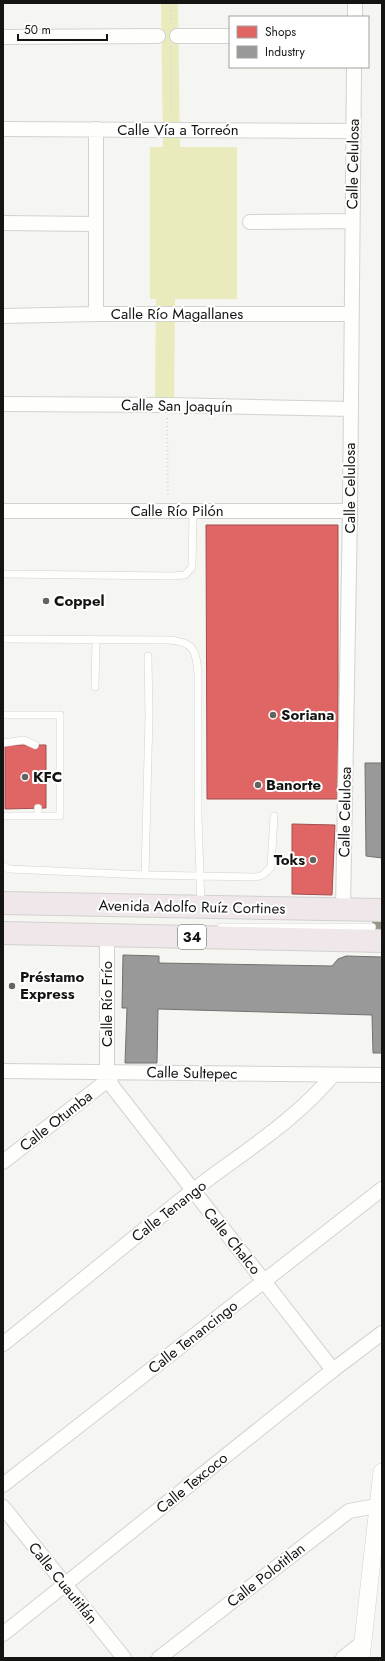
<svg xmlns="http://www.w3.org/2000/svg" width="385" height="1661" viewBox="0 0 385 1661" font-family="Jost,sans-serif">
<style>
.green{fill:#e9ebbd}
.shops{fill:#e06666;stroke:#a34d4d}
.industry{fill:#999;stroke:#717170}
.building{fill:#999688}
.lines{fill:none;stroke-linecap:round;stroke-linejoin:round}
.service-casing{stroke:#d2d2cf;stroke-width:8}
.minor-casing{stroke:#d2d2cf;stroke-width:16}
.tertiary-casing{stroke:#d2d2cf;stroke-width:18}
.primary-casing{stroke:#d1d1cf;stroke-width:24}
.path{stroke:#dadad8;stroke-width:2;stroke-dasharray:1 3;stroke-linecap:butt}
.service{stroke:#fefefd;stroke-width:7}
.minor{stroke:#fefefd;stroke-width:14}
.tertiary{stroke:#fefefd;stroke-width:17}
.primary{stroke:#efe7e9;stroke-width:22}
.poi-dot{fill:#636360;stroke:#fff;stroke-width:1.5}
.labels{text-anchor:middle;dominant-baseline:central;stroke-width:4;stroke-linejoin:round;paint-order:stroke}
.shield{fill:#fff;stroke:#5a5a59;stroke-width:1}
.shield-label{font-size:14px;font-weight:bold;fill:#141412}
.street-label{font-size:15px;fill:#141412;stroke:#fff}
.poi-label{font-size:15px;font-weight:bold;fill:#141412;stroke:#fff;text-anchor:start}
</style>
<rect width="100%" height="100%" fill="#f5f5f2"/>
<!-- green -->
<path class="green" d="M161,3H178L180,147H237V299H175L174,400L155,399L156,299H150V147H163Z"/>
<!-- shops -->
<path class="shops" d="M206,525H338V799H207Z
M5,745H46V808L5,809Z
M292,824L335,825L332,895L292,894Z"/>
<!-- industry -->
<path class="industry" d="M365,763H382V858L366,856Z
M123,955L159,956V963L332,966L338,959L346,956L382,957V1053H373L372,1015L158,1009L157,1063H125L127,1008H122Z"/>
<!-- building -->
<path class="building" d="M372,914H382V932H372Z"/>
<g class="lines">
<!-- service casing -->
<g class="service-casing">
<path id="service" d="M3,574L172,576L185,575L192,567L193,511
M3,639L169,640C194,642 196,650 198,673V817L201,905
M95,687L96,641
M3,715H60V816H3
M3,743L24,740L35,745
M38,816V808
M3,866L9,869L145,875L256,877L263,875L271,867L274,816
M145,875L149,716L148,656
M221,927H372"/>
</g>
<!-- minor casing -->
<g class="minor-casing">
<path id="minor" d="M355,17V3
M177,36H230
M3,37L158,36
M3,129L353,131
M250,222L352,221
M3,223L95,224
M96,314V129
M3,316L96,314H351
M3,404L167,405L351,409
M3,511H350
M343,909L350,511L354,67
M107,936V1072L112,1086L333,1370
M3,1071L382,1075
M3,1162L109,1079
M3,1344C66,1294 128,1242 191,1192C240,1154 293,1123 333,1075
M3,1485L382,1189
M3,1507L124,1658
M3,1634L333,1370L382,1333
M159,1658L349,1511L382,1505
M343,1658L362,1643"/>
</g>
<!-- tertiary casing -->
<g class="tertiary-casing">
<path id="tertiary" d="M361,1658L382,1472"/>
</g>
<!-- primary casing -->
<g class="primary-casing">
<path id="primary" d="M3,903L382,910
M3,933L382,941"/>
</g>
<!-- path -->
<path class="path" d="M171,3V26
M171,46V118
M167,418L168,498"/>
<!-- service -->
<use href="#service" class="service"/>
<!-- minor -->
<use href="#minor" class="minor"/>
<!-- tertiary -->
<use href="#tertiary" class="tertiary"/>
<!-- primary -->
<use href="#primary" class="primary"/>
</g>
<!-- markers -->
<g class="poi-dot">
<circle cx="46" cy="601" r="4"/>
<circle cx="273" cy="715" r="4"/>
<circle cx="25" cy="777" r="4"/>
<circle cx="258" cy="785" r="4"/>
<circle cx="313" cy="860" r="4"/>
<circle cx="12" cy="986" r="4"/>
</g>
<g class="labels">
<!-- shield labels -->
<rect class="shield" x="178" y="925" width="28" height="24" rx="3"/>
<g class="shield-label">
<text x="192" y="937">34</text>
</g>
<!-- street labels -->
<g class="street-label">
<text x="178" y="130">Calle Vía a Torreón</text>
<text transform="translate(353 164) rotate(-89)">Calle Celulosa</text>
<text x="177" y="314">Calle Río Magallanes</text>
<text transform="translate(177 406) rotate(1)">Calle San Joaquín</text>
<text transform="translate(350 488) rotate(-90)">Calle Celulosa</text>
<text x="177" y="511">Calle Río Pilón</text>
<text transform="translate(345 812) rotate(-89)">Calle Celulosa</text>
<text transform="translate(192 907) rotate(1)">Avenida Adolfo Ruíz Cortines</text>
<text transform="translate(107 1004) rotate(-90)">Calle Río Frío</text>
<text transform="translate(192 1073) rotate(1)">Calle Sultepec</text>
<text transform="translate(56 1121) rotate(-38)">Calle Otumba</text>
<text transform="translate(169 1211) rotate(-38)">Calle Tenango</text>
<text transform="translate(232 1241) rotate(51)">Calle Chalco</text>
<text transform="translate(193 1337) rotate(-38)">Calle Tenancingo</text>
<text transform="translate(192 1483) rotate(-39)">Calle Texcoco</text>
<text transform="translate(266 1575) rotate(-38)">Calle Polotitlan</text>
<text transform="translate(63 1583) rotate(51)">Calle Cuautitlán</text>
</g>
<!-- poi labels -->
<g class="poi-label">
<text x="54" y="601">Coppel</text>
<text x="281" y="715">Soriana</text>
<text x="33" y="777">KFC</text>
<text x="266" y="785">Banorte</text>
<text x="305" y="860" text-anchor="end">Toks</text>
<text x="20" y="977">Préstamo<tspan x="20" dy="17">Express</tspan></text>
</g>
</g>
<!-- border -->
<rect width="385" height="1661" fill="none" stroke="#141412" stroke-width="8"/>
<!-- legend -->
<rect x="229" y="16" width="140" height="52" fill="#ffffff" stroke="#a1a1a0"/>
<rect x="237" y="26" width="20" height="12" fill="#e06666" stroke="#a1a1a0"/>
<text x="265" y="36" font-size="12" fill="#141412">Shops</text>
<rect x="237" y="46" width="20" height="12" fill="#999999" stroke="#a1a1a0"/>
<text x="265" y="56" font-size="12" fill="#141412">Industry</text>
<!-- scale -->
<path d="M18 34v6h89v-6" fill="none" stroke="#141412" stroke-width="2"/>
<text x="24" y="34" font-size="12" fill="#141412" stroke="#ffffff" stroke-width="3" paint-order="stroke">50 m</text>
</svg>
